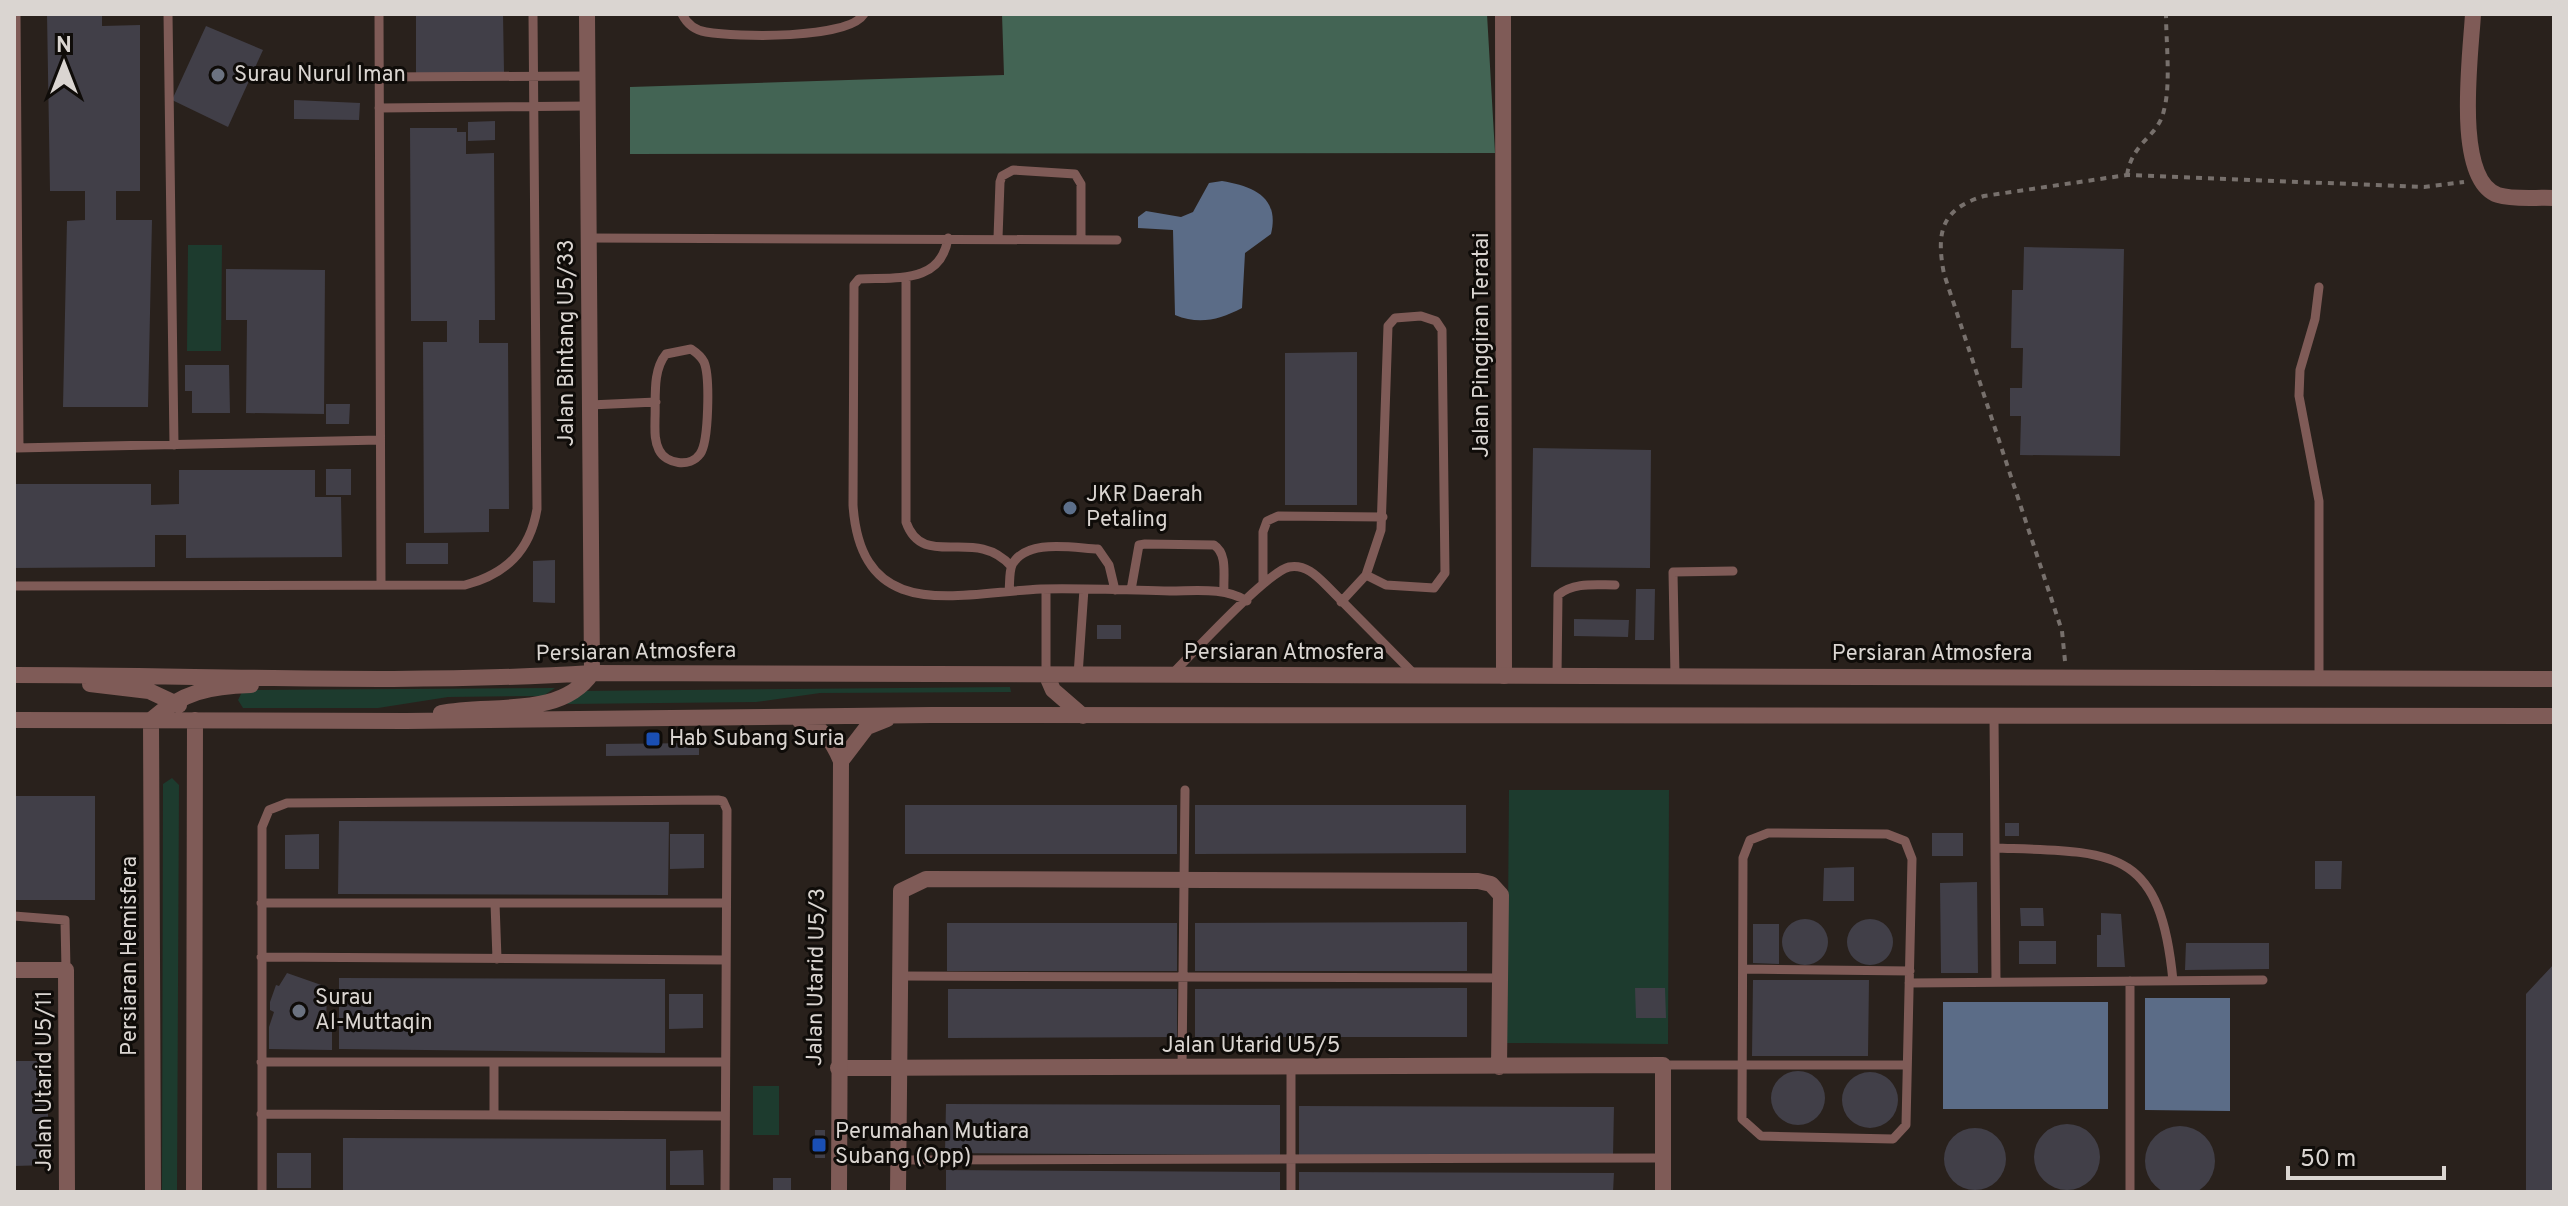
<svg xmlns="http://www.w3.org/2000/svg" width="2568" height="1206" viewBox="0 0 2568 1206" font-family="Overpass,sans-serif">
<style>
.green{fill:#1d3b2e}
.forest{fill:#436454}
.water{fill:#5b6c87}
.building{fill:#413f48}
.lines{fill:none;stroke-linecap:round;stroke-linejoin:round}
.path{stroke:#77706c;stroke-width:4;stroke-dasharray:6 6;stroke-linecap:butt}
.service{stroke:#7f5b57;stroke-width:9}
.minor{stroke:#7f5b57;stroke-width:16}
.tertiary{stroke:#7f5b57;stroke-width:16}
.worship-dot{fill:#6b7280;stroke:#0f0c09;stroke-width:3}
.service-dot{fill:#5c6f8a;stroke:#0f0c09;stroke-width:3}
.transit-dot{fill:#1a4fb4;stroke:#0f0c09;stroke-width:3}
.labels{text-anchor:middle;dominant-baseline:central;stroke-width:6;stroke-linejoin:round;paint-order:stroke}
.poi-label{font-size:22px;fill:#dad5d1;stroke:#0f0c09;text-anchor:start}
.street-label{font-size:22px;fill:#dad5d1;stroke:#0f0c09}
</style>
<rect width="100%" height="100%" fill="#29211c"/>
<!-- green -->
<path class="green" d="M188,245H222L221,351H187Z
M1010,687L1011,692L820,693L756,702L567,704L578,691Z
M555,688L543,696L448,697L378,708H243L238,700L243,690Z
M172,778L179,785L177,1192H162L163,784Z
M1509,790H1669L1668,1044L1507,1043Z
M753,1086H779V1135H753Z"/>
<!-- forest -->
<path class="forest" d="M1002,14H1487L1495,153L630,154V87L1004,75Z"/>
<!-- water -->
<path class="water" d="M1222,181C1253,186 1280,197 1271,234L1245,253L1242,308C1219,320 1199,325 1175,315L1173,230L1138,228V217L1146,211L1181,217L1193,212L1209,183Z
M2145,998H2230V1111L2145,1110Z
M1943,1002H2108V1109H1943Z"/>
<!-- building -->
<path class="building" d="M47,14H102V26L140,25V191H116V220H152L148,407H63L67,221L85,220V191H50Z
M416,14H503L504,72L416,74Z
M206,26L263,50L228,127L172,100Z
M294,100L360,103L359,120L294,119Z
M495,121V140L468,141V122Z
M410,128H457V132H466V154L494,153L495,320H479V343H508L509,509H489V532L424,533L423,342H447V321H411Z
M2024,247L2124,249L2120,456L2020,455L2021,416H2010V388H2022L2023,348H2011L2012,290H2023Z
M226,269L325,270L324,414L246,413L247,320H226Z
M1357,352V505H1285V353Z
M185,365H229L230,413H192V391H185Z
M326,404H350L349,424H326Z
M1533,448L1651,450L1650,568L1531,567Z
M326,469H351V495H326Z
M179,470H315V497H341L342,557L186,558V535H155V567L14,568L16,484H151V505L179,504Z
M406,543H448V564H406Z
M555,560V603L533,602V561Z
M1636,589H1655L1654,640H1635Z
M1574,619L1629,620L1628,637L1574,636Z
M1097,625H1121V639H1097Z
M699,743V755L606,756V744Z
M14,796H95V900H14Z
M905,805H1177V854H905Z
M1195,805H1466V853L1195,854Z
M339,821L669,822L668,895L338,894Z
M2005,823H2019V836H2005Z
M1932,833H1963V856H1932Z
M319,834V869H285V835Z
M670,834H704V868L670,869Z
M2315,861H2342L2341,889H2315Z
M1854,867V901H1823L1824,868Z
M1977,882L1978,973H1941L1940,883Z
M2020,908H2043L2044,926H2021Z
M2101,913L2121,914L2125,967H2097V935H2101Z
M1847 942a23 23 0 1 1 46 0a23 23 0 1 1-46 0Z
M1782 942a23 23 0 1 1 46 0a23 23 0 1 1-46 0Z
M1467,922V971H1195V923Z
M947,923H1177V971H947Z
M1753,924H1779V964L1753,963Z
M2019,941H2056V964H2019Z
M2186,943H2269V969L2185,970Z
M2554,964V1192H2526V994Z
M287,973L327,987L326,1029H332V1050L269,1049V1027L274,1012L270,1010V1002L276,985L279,986Z
M339,978L665,979V1053L339,1049Z
M1753,980H1869L1868,1056H1752Z
M1446,988H1467V1037H1195V989Z
M1635,988H1665L1666,1018H1636Z
M948,989H1177V1037L948,1038Z
M669,994H703V1028L669,1029Z
M14,1061H48V1165L14,1166Z
M1771 1098a27 27 0 1 1 54 0a27 27 0 1 1-54 0Z
M1842 1100a28 28 0 1 1 56 0a28 28 0 1 1-56 0Z
M946,1104L1280,1105V1155L945,1153Z
M1299,1106L1614,1107L1613,1156L1299,1155Z
M2034 1157a33 33 0 1 1 66 0a33 33 0 1 1-66 0Z
M2145 1161a35 35 0 1 1 70 0a35 35 0 1 1-70 0Z
M1944 1159a31 31 0 1 1 62 0a31 31 0 1 1-62 0Z
M815,1130H825V1158H815Z
M343,1138L666,1139V1192H343Z
M703,1150L704,1185H670V1151Z
M277,1153H311V1188H277Z
M946,1170L1280,1172V1192H946Z
M1299,1172L1614,1173L1613,1192H1299Z
M773,1178H791V1192H773Z"/>
<g class="lines">
<!-- path -->
<path class="path" d="M2127,175C2133,140 2158,138 2164,110C2171,84 2166,42 2166,14
M2065,661L2062,631L1944,274C1936,232 1941,209 1984,196L2127,175L2424,187L2464,182"/>
<!-- service -->
<path class="service" d="M16,14L19,448
M168,14L174,445
M379,14L381,584
M682,14C687,24 694,30 706,32C736,37 848,40 864,14
M379,77L588,76
M379,108L588,106
M588,238L1117,240
M948,238C941,284 897,277 859,279L854,285L853,505C861,625 957,593 1041,589C1084,588 1127,590 1170,591C1196,591 1224,587 1247,601
M998,238L1000,182L1002,176L1013,170L1075,174L1081,184V238
M906,277V522C923,571 975,525 1011,566
M2319,287L2315,319L2300,370L2299,396L2319,501V678
M691,349C697,353 701,356 704,362C710,376 709,442 700,454C690,468 666,464 659,450C654,440 655,430 655,419C656,398 652,371 666,354Z
M590,405L656,402
M16,448L380,440
M1263,584V532L1267,521L1278,516L1383,517
M14,586L465,585C506,574 530,551 537,509L533,14
M1046,589V674
M1131,590L1139,545L1145,544L1214,545C1228,554 1223,576 1224,592
M1009,591C1010,583 1009,572 1012,565C1026,538 1073,548 1098,549L1109,565L1115,590
M1341,602L1366,575L1381,530L1388,326L1395,318L1421,316L1436,321L1442,330L1445,573L1434,588L1386,585L1366,575
M1078,675L1084,589
M1171,675C1192,654 1267,572 1289,567C1305,564 1316,575 1326,585L1416,676
M1557,676L1558,595C1574,582 1595,585 1615,585
M1675,676L1673,572L1733,571
M1994,715L1996,982
M1768,833L1887,834L1905,841L1912,859L1906,1125L1893,1139L1761,1136L1742,1119L1743,858L1750,840Z
M1995,848C2114,852 2160,846 2173,981
M261,903H726
M495,903L497,959
M14,916L65,920L66,970
M261,957L726,960
M1743,969L1910,971
M902,976L1500,978
M2130,981V1192
M1909,983L2263,980
M261,1062H725
M494,1062V1115
M1663,1065H1907
M1182,1068L1185,790
M1291,1069V1192
M261,1114L725,1116
M898,1160L1663,1158
M262,1192V827L269,810L287,803L718,800L723,801L727,810L725,1192"/>
<!-- minor -->
<path class="minor" d="M587,14L592,673
M1503,14L1504,676
M2473,14C2471,53 2453,180 2498,195C2514,200 2537,197 2554,198
M14,970H66L67,1192
M838,1068L1663,1065V1192
M898,1192L901,891L926,879L1478,881L1491,884L1501,895L1499,1067"/>
<!-- tertiary -->
<path class="tertiary" d="M1046,674L1053,690L1083,716
M14,675C207,675 399,685 592,673L2554,679
M90,684L149,691L179,705
M441,713C490,703 561,719 592,673
M14,720L406,721L931,715L2554,716
M800,721C823,727 832,740 841,761L839,1192
M841,761L867,727L887,719
M153,1192L151,720C182,692 210,686 251,685
M194,1192L195,720"/>
</g>
<!-- markers -->
<g class="worship-dot">
<circle cx="218" cy="75" r="8"/>
<circle cx="299" cy="1011" r="8"/>
</g>
<circle class="service-dot" cx="1070" cy="508" r="8"/>
<g class="transit-dot">
<rect x="645" y="731" width="16" height="16" rx="4"/>
<rect x="811" y="1137" width="16" height="16" rx="4"/>
</g>
<g class="labels">
<!-- poi labels -->
<g class="poi-label">
<text x="234" y="75">Surau Nurul Iman</text>
<text x="1086" y="495">JKR Daerah<tspan x="1086" dy="25">Petaling</tspan></text>
<text x="669" y="739">Hab Subang Suria</text>
<text x="315" y="998">Surau<tspan x="315" dy="25">Al-Muttaqin</tspan></text>
<text x="835" y="1132">Perumahan Mutiara<tspan x="835" dy="25">Subang (Opp)</tspan></text>
</g>
<!-- street labels -->
<g class="street-label">
<text transform="translate(567 343) rotate(-90)">Jalan Bintang U5/33</text>
<text transform="translate(1482 345) rotate(-90)">Jalan Pinggiran Teratai</text>
<text transform="translate(636 653) rotate(-1)">Persiaran Atmosfera</text>
<text x="1284" y="653">Persiaran Atmosfera</text>
<text x="1932" y="654">Persiaran Atmosfera</text>
<text transform="translate(130 956) rotate(-90)">Persiaran Hemisfera</text>
<text transform="translate(817 977) rotate(-89)">Jalan Utarid U5/3</text>
<text x="1251" y="1046">Jalan Utarid U5/5</text>
<text transform="translate(45 1081) rotate(-90)">Jalan Utarid U5/11</text>
</g>
</g>
<!-- border -->
<rect width="2568" height="1206" fill="none" stroke="#dad5d1" stroke-width="32"/>
<!-- north arrow -->
<g transform="translate(64 64)" stroke="#0f0c09" stroke-width="6" paint-order="stroke">
<path d="M0-6L14 30L0 20L-14 30Z" fill="#dad5d1"/>
<text y="-12" font-size="22" font-weight="bold" text-anchor="middle" fill="#dad5d1">N</text>
</g>
<!-- scale -->
<path d="M2288 1166v12h156v-12" fill="none" stroke="#dad5d1" stroke-width="4"/>
<text x="2300" y="1166" font-size="24" fill="#dad5d1" stroke="#0f0c09" stroke-width="6" paint-order="stroke">50 m</text>
</svg>
